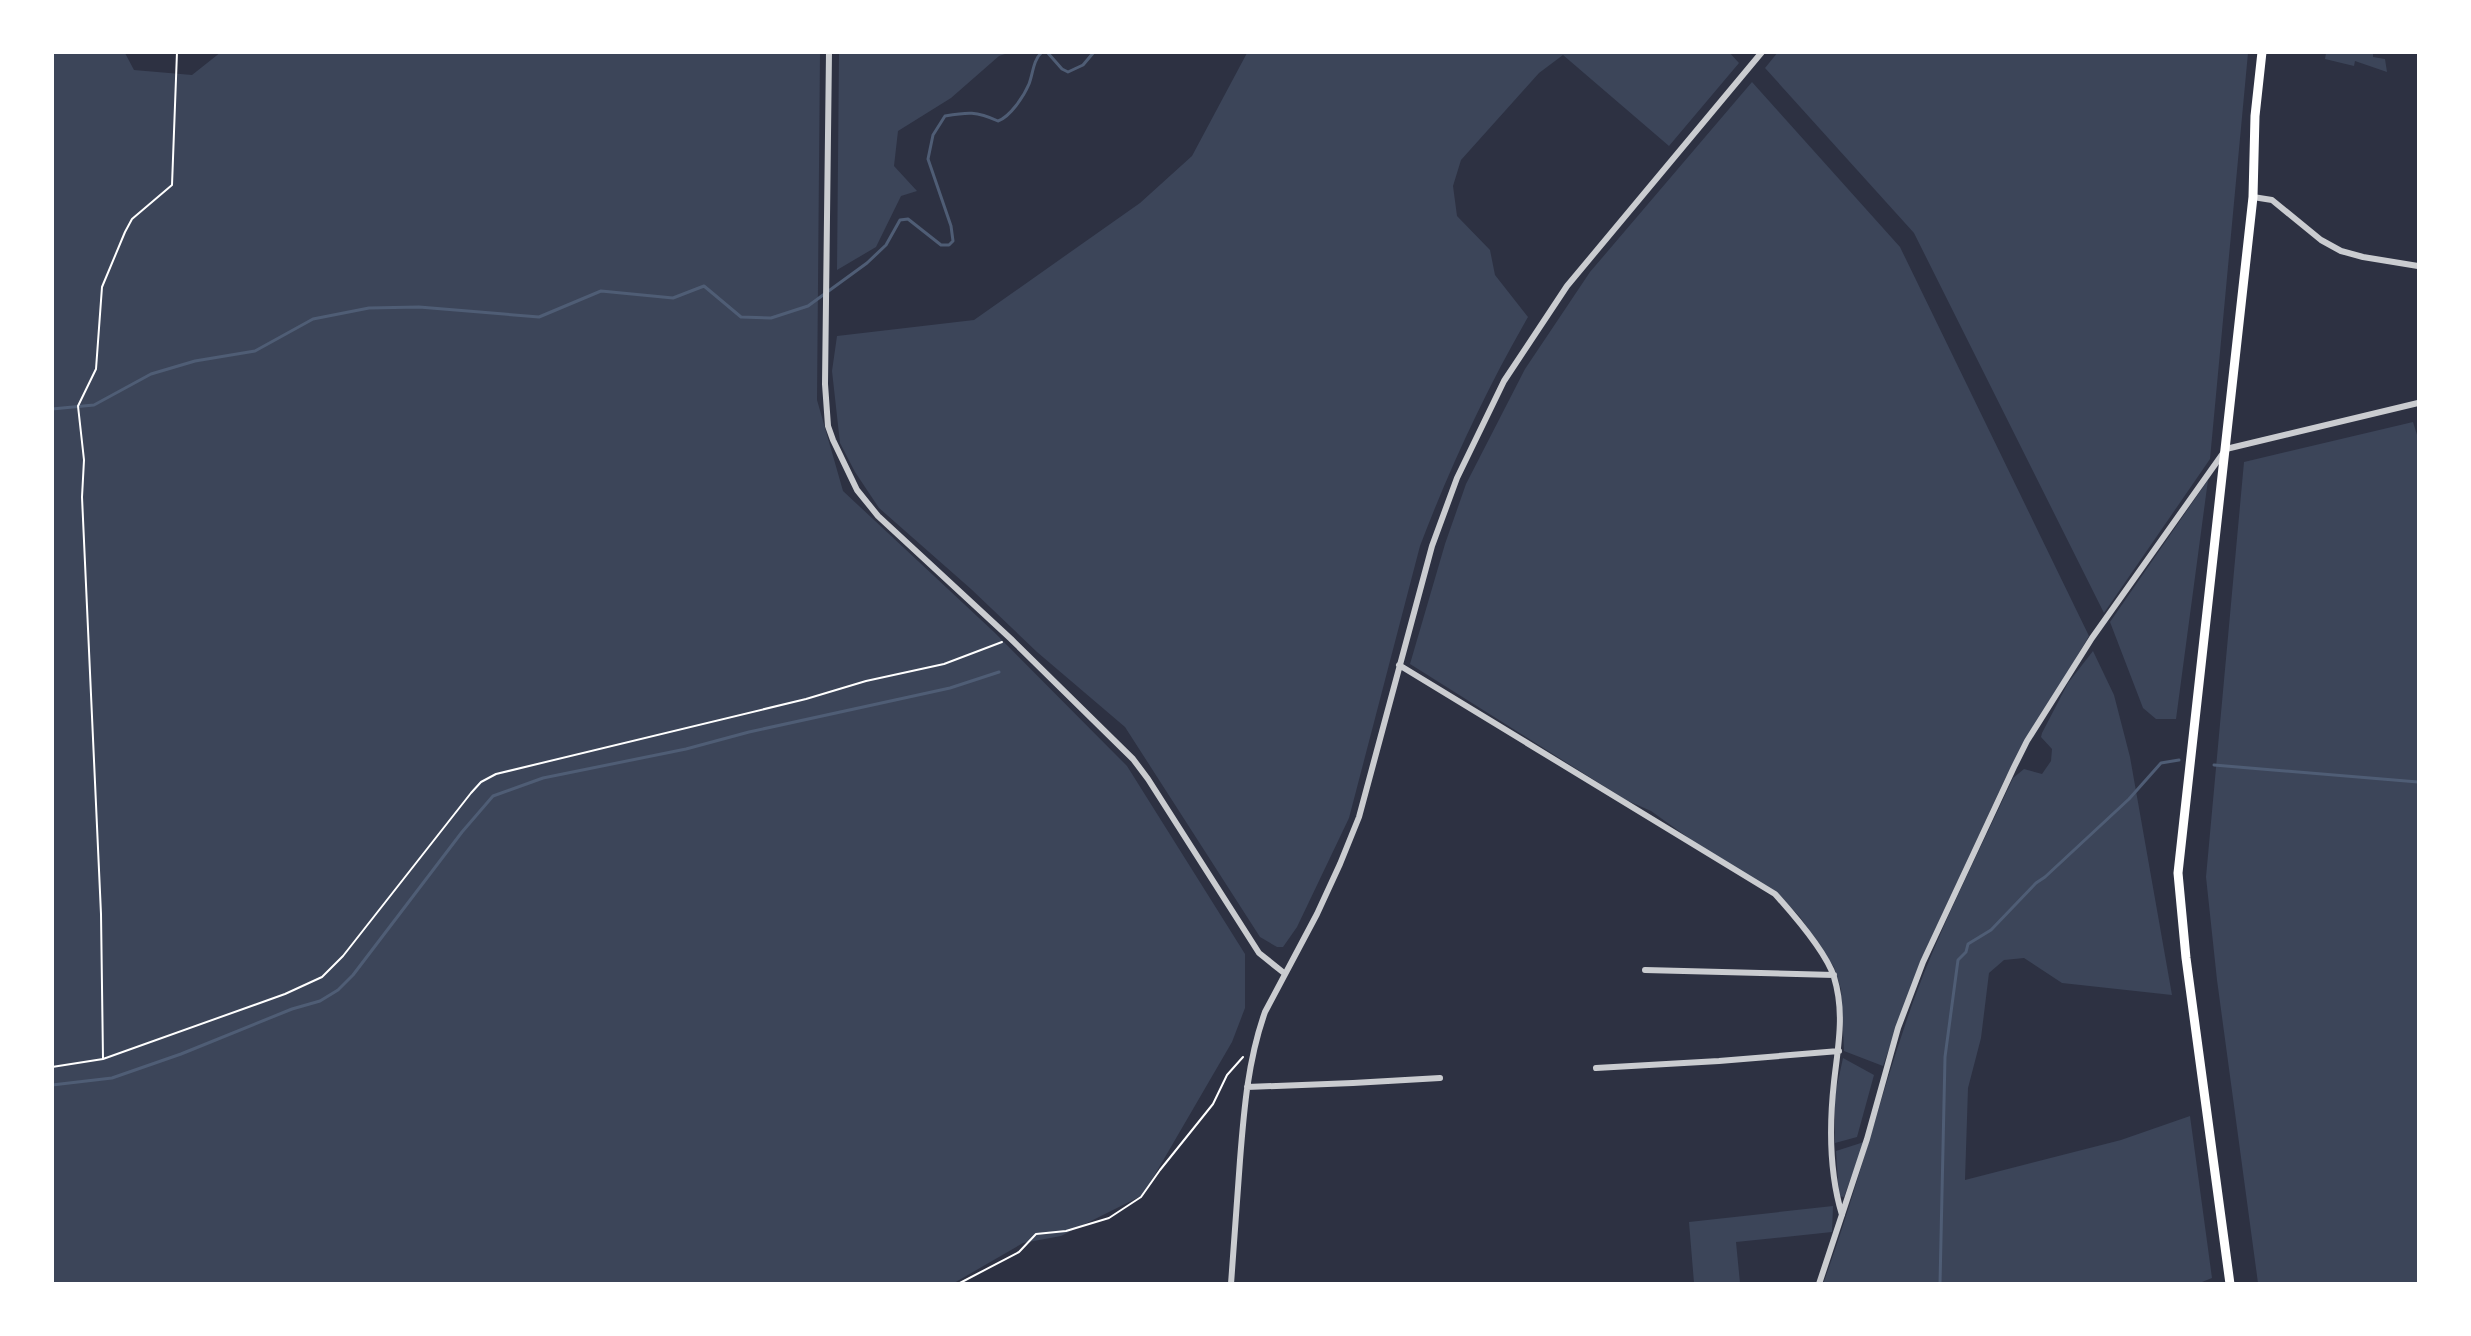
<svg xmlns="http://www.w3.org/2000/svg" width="2471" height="1336" viewBox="0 0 2471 1336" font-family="'Asap Condensed',sans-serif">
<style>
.green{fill:#3c4559}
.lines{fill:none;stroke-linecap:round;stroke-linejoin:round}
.stream{stroke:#4f5d75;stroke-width:3}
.path{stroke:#fff;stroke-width:2}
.minor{stroke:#caccd0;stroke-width:6}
.secondary{stroke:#fff;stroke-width:9}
</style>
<rect width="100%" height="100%" fill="#2d3142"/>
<!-- green -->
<path class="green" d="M221,52L820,53L817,400L843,491L994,632L1127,766L1245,954V1008L1232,1042L1143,1195L1061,1236L1023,1243L954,1283H53L52,53H125L134,70L192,75Z
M1729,52L1739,63L1669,146L1563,55L1539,73L1461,160L1453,186L1457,216L1490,250L1495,275L1528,317C1486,390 1450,467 1420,546L1349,818L1297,927L1283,947H1277L1260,937L1125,727L1037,652L971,589L879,508L855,472L840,443L832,371L837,336L974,320L1140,203L1192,156L1247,53Z
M1778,52L2248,53L2210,459L2104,613L1914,233L1765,68Z
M839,53H1008L999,56L951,98L898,131L894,166L917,191L901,196L876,247L837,270Z
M2326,53H2373V57L2385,59L2387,72L2355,61L2354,66L2325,59Z
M1752,82L1900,247L2089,636L2006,777L1920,962L1883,1066L1844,1051L1841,989L1834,967L1800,917L1775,891L1711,854L1651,811L1626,800L1410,664L1445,544L1466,484L1525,369L1590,272Z
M2413,422L2418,438V1283H2258L2217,980L2206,877L2244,462Z
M2208,480L2176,719H2156L2143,708L2110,622Z
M2093,651L2114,695L2130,757L2172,995L2062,983L2024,958L2004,960L1989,973L1981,1038L1968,1088L1965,1180L2121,1140L2190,1116L2212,1278L2197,1284H1823C1857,1191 1880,1095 1913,1002C1941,925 1979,852 2013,778L2024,769L2042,774L2051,761L2052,749L2041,737L2042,733L2068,683Z
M1843,1058L1874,1075L1857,1137L1835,1143V1095Z
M1864,1142L1844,1197L1839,1196L1836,1151Z
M1833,1206L1832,1232L1736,1242L1740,1283H1694L1689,1222Z"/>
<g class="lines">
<!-- stream -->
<path class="stream" d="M1047,52L1062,69L1068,72L1083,65L1094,52
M52,409L94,405L151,374L195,361L255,351L313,319L369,308L419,307L539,317L601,291L673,298L704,286L741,317L771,318L808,306L867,263L886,245L900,220L908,219L941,245H949L953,241L951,226L928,159L933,135L945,116C968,112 976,111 998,121C1010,117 1024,96 1029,84C1033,74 1033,60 1042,52
M2214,765L2418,782
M52,1085L112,1078L181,1054L292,1009L320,1001L338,990L353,975L462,832L493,796L543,778L686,749L749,732L950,688L999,672
M1940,1284L1945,1057L1958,960L1966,952L1968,944L1991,930L2036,883L2045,877L2129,799L2161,763L2179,760"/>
<!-- path -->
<path class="path" d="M103,1059L101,914L82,497L84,460L78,406L96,369L102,287L125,232L132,219L172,185L177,52
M52,1067L103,1059L285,994L322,977L343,956L471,793L481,782L496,774L806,699L866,681L944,664L1002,642
M958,1284L1019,1252L1036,1234L1066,1231L1109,1218L1141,1197L1160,1170L1213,1104L1227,1075L1243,1057"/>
<!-- minor -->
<path class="minor" d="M829,52L825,384L828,426L833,440L857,490L878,516L1011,639L1133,759L1148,779L1259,953L1284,973
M2253,197L2272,200L2321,240L2341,251L2363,257L2418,266
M1399,665L1775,894C1793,914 1826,952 1834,977C1845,1013 1838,1046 1834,1082C1829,1127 1829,1172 1842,1215
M1645,970L1834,975
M1596,1068L1719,1061L1839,1051
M1247,1087L1353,1083L1440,1078
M1231,1284C1234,1242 1237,1201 1240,1160C1244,1109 1248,1060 1265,1012L1317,914L1340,864L1359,817L1432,546L1457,478L1504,381L1567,286L1762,52
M1819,1284L1867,1139L1898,1028L1923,962L2014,767L2027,741L2092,638L2226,449L2418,403"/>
<!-- secondary -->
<path class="secondary" d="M2230,1284L2186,958L2178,873L2253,197L2255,116L2262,52"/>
</g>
<!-- border -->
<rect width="2471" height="1336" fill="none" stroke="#ffffff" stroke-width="108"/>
</svg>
